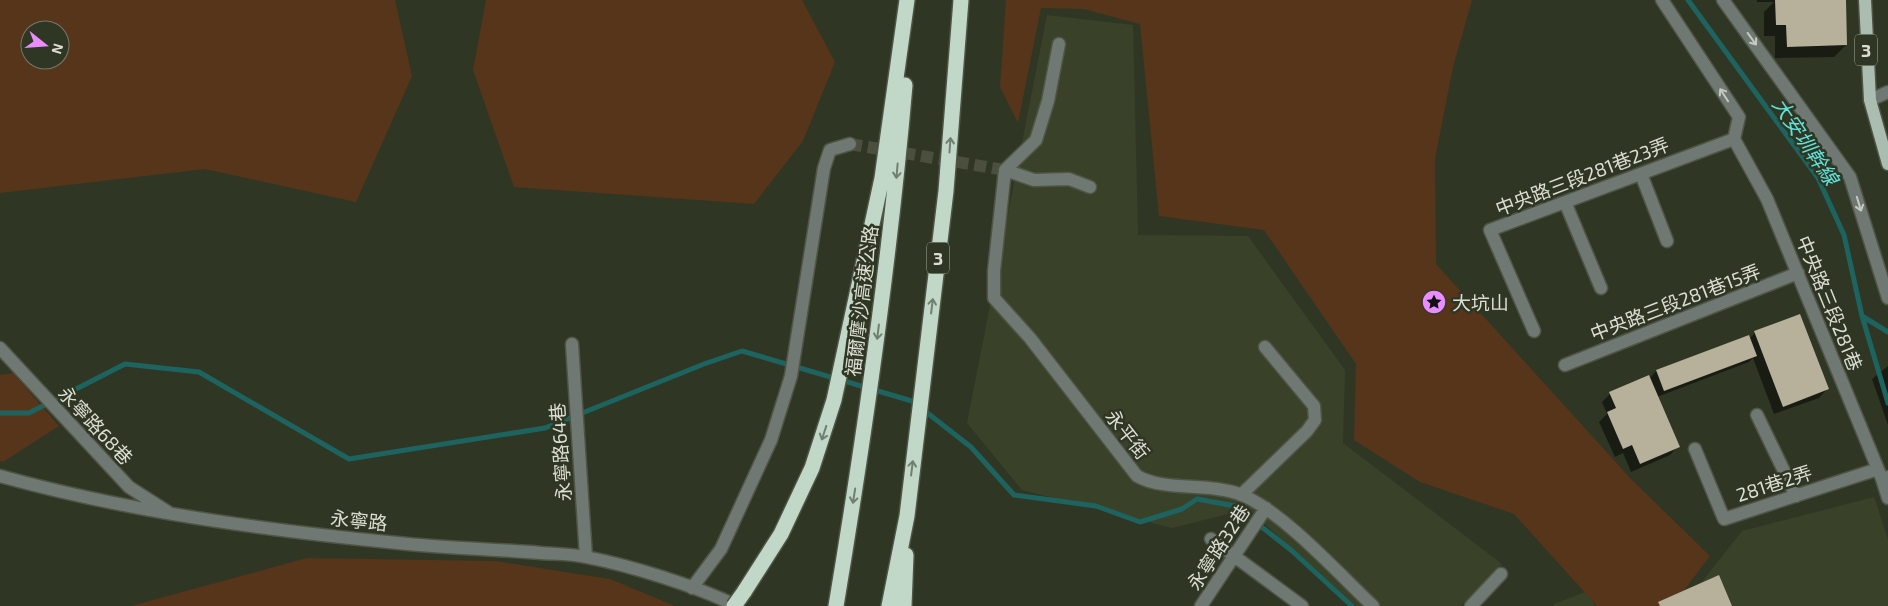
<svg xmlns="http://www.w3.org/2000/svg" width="1888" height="606" viewBox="0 0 1888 606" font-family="'Exo 2','Noto Sans TC',sans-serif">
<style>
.built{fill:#394129}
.green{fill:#56351a;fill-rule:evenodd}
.shadow{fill:#0007}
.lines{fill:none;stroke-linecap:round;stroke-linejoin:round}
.stream{stroke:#1d6460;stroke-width:5}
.building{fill:#b7b09a}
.minor-tunnel{stroke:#4a4f3e;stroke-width:12;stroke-dasharray:12 6;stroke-linecap:butt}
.minor-casing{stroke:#4f5444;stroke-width:15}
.major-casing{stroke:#4f5444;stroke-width:15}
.highway-casing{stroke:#4f5444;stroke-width:18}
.minor{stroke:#6f7872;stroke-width:12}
.major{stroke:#aabdb0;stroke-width:12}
.highway{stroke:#c1d8c9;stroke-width:15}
.highway-bridge-casing{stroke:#4f5444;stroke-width:18;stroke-linecap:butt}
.highway-bridge{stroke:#c1d8c9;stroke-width:15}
.oneway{stroke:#c5cac0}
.oneway2{stroke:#717f6e}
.labels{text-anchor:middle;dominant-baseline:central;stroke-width:5;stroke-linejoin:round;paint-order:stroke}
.shield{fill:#303624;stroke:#a7ac9e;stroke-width:1}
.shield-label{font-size:18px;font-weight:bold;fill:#daded3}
.street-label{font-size:19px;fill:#daded3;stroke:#303624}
.poi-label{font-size:19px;fill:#daded3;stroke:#303624;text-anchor:start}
.water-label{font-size:20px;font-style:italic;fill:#5fe3db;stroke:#303624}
</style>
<rect width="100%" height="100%" fill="#303624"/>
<!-- built -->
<path class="built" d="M1047,15L1133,25L1138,235L1248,236L1345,370L1343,443L1502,564L1460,606H1356L1248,509L1172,528L1022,490L967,423Z
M1874,497L1888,539V606H1683L1742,531Z
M1588,591L1595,606H1554V604Z"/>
<!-- green -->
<path class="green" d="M0,0H395L412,76L356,202L205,169L0,193ZM30,30H60V60H30Z
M486,0H802L835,62L803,141L754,204L514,187L473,70Z
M1006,0H1472L1453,67L1435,159L1436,264L1631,479L1710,556L1672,606H1597L1514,514L1420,482L1354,440L1356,364L1264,230L1159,216L1140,24L1084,9L1041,8L1018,123L1000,87Z
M13,373L59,426L3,462L0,461V375Z
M307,558L495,561L610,579L675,606H131Z"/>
<!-- shadow -->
<path class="shadow" d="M1757,0H1845L1846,45L1834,57L1775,58V36H1764V12L1774,2H1757Z
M1755,333L1827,389L1819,398L1774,414L1753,358L1749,362L1657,397L1678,446L1670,455L1631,472L1623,453L1615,457L1599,422L1607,414L1602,402L1610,394L1649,379L1656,371L1748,337L1749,339Z
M1888,366V425L1872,379Z"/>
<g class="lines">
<!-- stream -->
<path class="stream" d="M1688,0L1818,178L1844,235L1862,316L1888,332
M1862,316L1888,403
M0,413H29L125,364L199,372L349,459L545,428L704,364L742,351L912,401L971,447L1014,495L1096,506L1140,522L1182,509L1197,499L1235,506L1291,550L1352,606"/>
</g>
<!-- building -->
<path class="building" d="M1775,0H1846L1847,45L1787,47L1786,25H1776Z
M1800,314L1829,389L1783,407L1754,331Z
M1749,335L1757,356L1664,391L1656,370Z
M1649,375L1680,447L1640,464L1632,445L1623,449L1607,412L1616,408L1609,392Z
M1719,575L1732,606H1660L1658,602Z"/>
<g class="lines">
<!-- minor-tunnel -->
<path class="minor-tunnel" d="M850,144L1005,170"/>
<!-- minor casing -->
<g class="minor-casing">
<path id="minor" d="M1662,0L1739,117L1734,139
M1723,0L1850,177L1888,298
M1870,100L1888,92
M1734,139L1767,199L1882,479L1888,477
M1005,170L994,271V298L1030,338L1137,476C1165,492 1209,482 1242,495C1283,512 1339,574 1373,606
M1005,170L1036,140L1048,101L1059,44
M1005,170L1034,180L1069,179L1090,187
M1641,174L1667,241
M1565,202L1601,288
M1534,331L1490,230L1734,139
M572,344L586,557
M0,348L129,487L168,512
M1565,365L1798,273
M1757,415L1796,496
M1695,449L1724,519L1878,469
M0,476C130,512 264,530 398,543C446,548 494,549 541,553C556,554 572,554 586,557C632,566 696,586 737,606
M1882,479L1888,498
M1241,495L1307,431L1315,420L1314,406L1265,347
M1211,539L1302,606
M692,588L721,549L771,440L791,376L824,168L830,150L850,144
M1201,606L1266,508
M1471,606L1501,574"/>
</g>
<!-- major casing -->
<g class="major-casing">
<path id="major" d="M1865,0L1870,100L1888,164"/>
</g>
<!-- highway casing -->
<g class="highway-casing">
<path id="highway" d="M744,592L781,534L812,468L834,400L882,178L907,0
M836,606C865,433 890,259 905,85
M889,606L907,516L946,191L961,0
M904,606L906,555"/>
</g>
<!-- minor -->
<use href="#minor" class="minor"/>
<!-- major -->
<use href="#major" class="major"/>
<!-- highway -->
<use href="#highway" class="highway"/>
<!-- highway-bridge casing -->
<g class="highway-bridge-casing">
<path id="highway-bridge" d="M734,606L744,592"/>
</g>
<!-- highway-bridge -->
<use href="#highway-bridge" class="highway-bridge"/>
</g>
<!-- one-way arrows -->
<defs><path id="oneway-shaft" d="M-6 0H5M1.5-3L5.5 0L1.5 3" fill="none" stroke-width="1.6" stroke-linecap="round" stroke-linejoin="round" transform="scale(1.25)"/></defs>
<g class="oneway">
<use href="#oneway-shaft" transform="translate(1752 39) rotate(54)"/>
<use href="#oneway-shaft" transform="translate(1724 95) rotate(-123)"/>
<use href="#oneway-shaft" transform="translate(1859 204) rotate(73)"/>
</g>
<g class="oneway2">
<use href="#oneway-shaft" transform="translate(950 145) rotate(-86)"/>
<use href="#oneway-shaft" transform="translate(897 171) rotate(95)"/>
<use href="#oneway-shaft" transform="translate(932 306) rotate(-83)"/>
<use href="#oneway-shaft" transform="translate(878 332) rotate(97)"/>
<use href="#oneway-shaft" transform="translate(824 433) rotate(108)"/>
<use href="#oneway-shaft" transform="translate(912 468) rotate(-83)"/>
<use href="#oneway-shaft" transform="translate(854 496) rotate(99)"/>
</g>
<!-- icons -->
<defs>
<g id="sight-disc" transform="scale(1.25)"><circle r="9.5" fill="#e98dfe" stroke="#303624"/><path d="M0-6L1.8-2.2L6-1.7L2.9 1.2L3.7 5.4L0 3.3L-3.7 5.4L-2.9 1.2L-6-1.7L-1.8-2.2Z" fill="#111"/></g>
</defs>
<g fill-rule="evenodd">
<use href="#sight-disc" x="1434" y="302"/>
</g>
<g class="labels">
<!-- shield labels -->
<g class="shield">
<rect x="1855" y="34.5" width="22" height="31" rx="4"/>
<rect x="927" y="242.5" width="22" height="31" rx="4"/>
</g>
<g class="shield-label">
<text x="1866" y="50">3</text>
<text x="938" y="258">3</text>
</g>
<!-- street labels -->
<g class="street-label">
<text transform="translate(1582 176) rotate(-21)">中央路三段281巷23弄</text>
<text transform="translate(861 301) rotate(-83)">福爾摩沙高速公路</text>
<text transform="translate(1675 302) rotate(-21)">中央路三段281巷15弄</text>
<text transform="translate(1830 303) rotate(68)">中央路三段281巷</text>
<text transform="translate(96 425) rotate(47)">永寧路68巷</text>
<text transform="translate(1128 434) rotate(52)">永平街</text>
<text transform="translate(560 452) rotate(-94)">永寧路64巷</text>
<text transform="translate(1774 483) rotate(-18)">281巷2弄</text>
<text transform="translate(359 520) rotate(6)">永寧路</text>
<text transform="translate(1218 547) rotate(-57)">永寧路32巷</text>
</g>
<!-- poi labels -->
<g class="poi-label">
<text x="1452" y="302">大坑山</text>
</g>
<!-- water labels -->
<g class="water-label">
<text transform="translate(1806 141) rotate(56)">大安圳幹線</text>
</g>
</g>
<!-- north arrow -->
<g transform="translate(45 45) rotate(107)"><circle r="24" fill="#303624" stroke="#74796a"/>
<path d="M0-4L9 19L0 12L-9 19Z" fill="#e98dfe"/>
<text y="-8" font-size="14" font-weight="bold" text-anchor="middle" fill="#daded3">N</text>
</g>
</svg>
